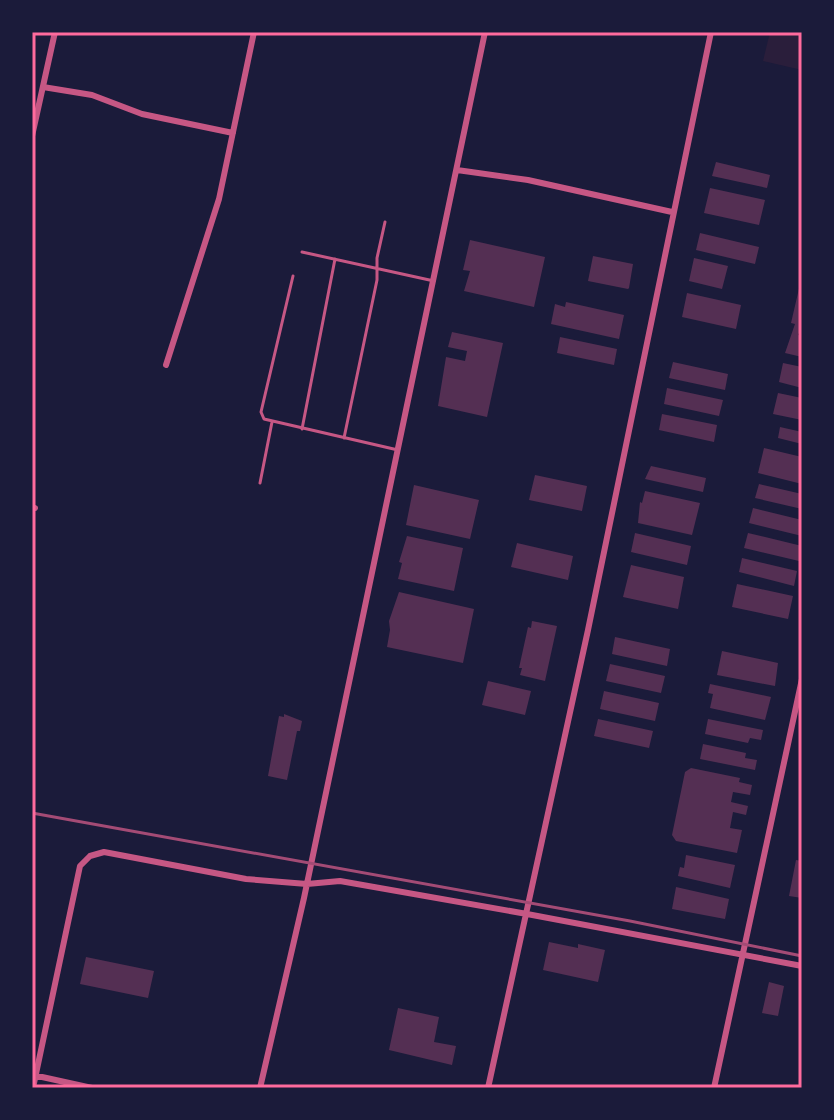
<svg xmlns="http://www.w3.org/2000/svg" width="834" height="1120" viewBox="0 0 834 1120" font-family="'IBM Plex Serif',serif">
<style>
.green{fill:#2a1e3b}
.building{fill:#542f53}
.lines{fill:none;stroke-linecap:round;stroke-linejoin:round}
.service{stroke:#c65784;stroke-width:3}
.minor{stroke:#c65784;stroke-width:6}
.rail{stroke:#a44b75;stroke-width:3}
.neatline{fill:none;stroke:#ff6b9d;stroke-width:3}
</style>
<rect width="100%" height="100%" fill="#1b1b3a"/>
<!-- green -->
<path class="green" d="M770,32H802V70L763,61Z"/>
<!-- building -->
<path class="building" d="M716,162L770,175L767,188L712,176Z
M710,188L765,200L759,225L704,213Z
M700,233L759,247L755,264L696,250Z
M470,240L545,257L534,307L464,291L470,271L463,270Z
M593,256L633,264L629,288L628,289L588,281Z
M694,258L728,266L722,289L689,281Z
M801,280L802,326L798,335L802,336V357L785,353L795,324L791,323Z
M687,293L741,305L736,329L682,317Z
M566,302L624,315L619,339L551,324L555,304L565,307Z
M452,332L503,343L487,417L438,406L446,357L465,361L467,351L448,347Z
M560,337L617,349L614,365L557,353Z
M673,362L728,374L725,390L669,378Z
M783,363L802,367V388L779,382Z
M667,388L723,400L719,416L664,404Z
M778,393L802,398V420L773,414Z
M662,414L717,425L714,442L659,430Z
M780,427L802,432V444L778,438Z
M764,448L802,457V484L758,473Z
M651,466L706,478L703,492L645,479Z
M535,475L587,486L582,511L529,500Z
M759,484L802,494V509L755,498Z
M414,485L479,500L470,539L406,525Z
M645,491L700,503L692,535L638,523L640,502L642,503Z
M753,508L802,520V536L749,523Z
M635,533L691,546L687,565L631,552Z
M748,533L802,546L799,561L744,548Z
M407,536L463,548L454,591L398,579L402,563L399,562Z
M517,543L573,556L568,580L511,567Z
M742,558L797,571L794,586L739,572Z
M631,565L684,577L678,609L623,597Z
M737,584L793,596L788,619L732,607Z
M399,592L474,609L463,663L387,647L390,630L389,621Z
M532,621L557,626L545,681L520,675L522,668H519L528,627L531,628Z
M615,637L670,649L667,666L612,654Z
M722,651L778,663L775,686L717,675Z
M610,664L665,676L661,693L606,681Z
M488,681L531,691L525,715L482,705Z
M710,684L771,697L765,720L710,708L713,694L708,693Z
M604,691L659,703L655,721L600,709Z
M284,714L302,721L300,731H297L287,780L268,776L279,716L284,717Z
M598,719L653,731L649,748L594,736Z
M708,719L763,730L761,740L750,738L748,743L705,734Z
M703,744L746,753L745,758L757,760L755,770L700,759Z
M691,768L740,778L739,782L752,785L750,795L733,792L731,802L748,806L746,815L733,812L730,828L742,830L737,853L676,841L672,835L685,772Z
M686,855L735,865L730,888L678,876L680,867L684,868Z
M796,860L802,861V898L789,896Z
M676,887L729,899L725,919L672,909Z
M549,942L578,948V944L605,950L598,982L543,970Z
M86,957L154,971L148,998L80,984Z
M769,982L784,986L778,1016L762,1013Z
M398,1008L439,1017L434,1042L456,1046L452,1065L389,1050Z"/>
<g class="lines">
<!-- service -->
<path class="service" d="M302,252L434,281
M293,276L261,412L264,419L398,450
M302,429L335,259
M344,438L377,280V258L385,222
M260,483L272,422"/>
<!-- minor -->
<path class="minor" d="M43,87L92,95L142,114L233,133
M32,136L55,32
M457,170L528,180L672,212
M166,365L219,199L254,32
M32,507L35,508
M33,1075L92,1088
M33,1088L80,866L90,856L104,852L246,879L307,884L340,881L527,914L802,966
M260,1088L304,898L485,32
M488,1088L588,630L711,32
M714,1088L802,679"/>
<!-- rail -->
<path class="rail" d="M32,813L630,921L802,956"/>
</g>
<!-- border -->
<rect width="834" height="1120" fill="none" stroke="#1b1b3a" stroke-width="68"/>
<rect x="34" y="34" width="766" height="1052" class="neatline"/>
</svg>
